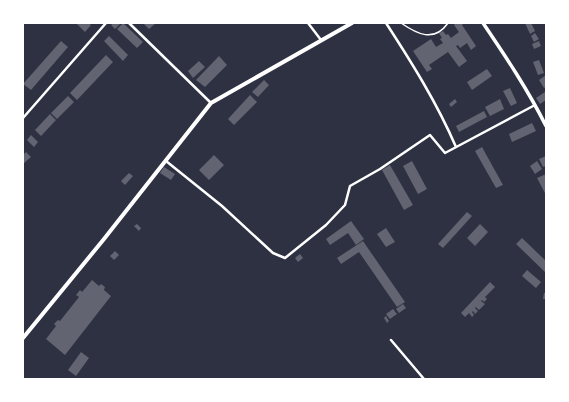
<svg xmlns="http://www.w3.org/2000/svg" width="569" height="402" viewBox="0 0 569 402" font-family="Ubuntu,sans-serif">
<style>
.building{fill:#626471}
.lines{fill:none;stroke-linecap:round;stroke-linejoin:round}
.service{stroke:#fff;stroke-width:1.5}
.minor{stroke:#fff;stroke-width:2.5}
.tertiary{stroke:#fff;stroke-width:3.5}
.secondary{stroke:#fff;stroke-width:4}
</style>
<rect width="100%" height="100%" fill="#2d3142"/>
<!-- building -->
<path class="building" d="M76,23H88L91,25L85,32Z
M114,23H121L115,29L111,25Z
M123,23L143,42L137,48L117,29Z
M143,23H156L149,29Z
M456,23H464L462,25L476,46L471,50L467,43L460,48L458,45L456,46L467,61L459,67L448,52L429,65L432,69L427,72L413,51L431,39L436,47L443,43L440,39L442,38L439,33L443,31L446,35L448,34L451,38L459,32L454,25Z
M525,23H531L535,31L530,34Z
M535,33L539,39L534,42L531,36Z
M109,36L128,55L123,61L104,41Z
M61,41L68,47L31,90L23,84Z
M539,41L541,46L534,49L532,44Z
M106,55L113,62L77,100L70,93Z
M219,56L227,65L205,87L196,80Z
M539,60L544,73L538,75L533,62Z
M199,61L205,67L193,78L188,71Z
M487,69L492,76L472,90L467,82Z
M546,75V87L544,88L539,80Z
M264,80L269,85L258,97L252,92Z
M510,88L517,103L511,106L503,91Z
M545,92L546,100L540,104L536,98Z
M250,95L257,102L234,125L228,119Z
M68,96L74,102L57,119L51,113Z
M455,99L457,102L451,107L449,104Z
M500,99L504,109L490,116L485,107Z
M484,111L487,117L459,132L456,126Z
M50,114L56,120L41,136L35,130Z
M532,123L536,131L512,142L509,134Z
M31,135L38,142L34,147L27,140Z
M482,147L503,185L496,188L475,151Z
M26,152L31,157L23,164V155Z
M214,155L224,165L209,180L199,170Z
M546,156V166L543,167L539,159Z
M412,161L427,189L418,194L403,166Z
M537,161L542,169L535,174L530,166Z
M390,165L413,205L404,210L382,170Z
M164,167L175,174L171,180L160,173Z
M129,173L133,176L125,185L121,181Z
M546,174V195L537,178Z
M467,212L472,216L443,248L438,244Z
M351,221L364,239L356,245L348,233L330,245L326,239Z
M137,224L141,228L139,231L134,226Z
M480,224L488,232L475,246L467,238Z
M386,228L395,242L386,247L377,234Z
M522,238L546,261V273L516,244Z
M363,241L405,302L397,307L359,252L341,264L337,258Z
M115,251L119,255L114,260L110,256Z
M300,254L303,258L298,262L295,258Z
M527,270L541,282L536,288L522,276Z
M92,280L99,286L101,284L105,287L104,290L111,296L65,355L46,339L56,326L54,324L58,320L60,321L79,297L76,295L80,290L82,292Z
M490,282L495,287L485,297L487,299L484,302L482,300L481,301L485,304L479,310L476,307L475,308L478,311L475,314L473,311L472,312L474,315L472,317L469,313L465,317L461,313Z
M544,293H546V299H543Z
M403,304L406,308L399,313L396,309Z
M393,309L397,314L390,319L386,314Z
M386,316L389,321L387,323L384,318Z
M81,352L89,358L76,376L68,370Z"/>
<g class="lines">
<!-- service -->
<path class="service" d="M401,23C417,34 434,43 448,23"/>
<!-- minor -->
<path class="minor" d="M129,23L211,103
M308,23L321,40
M386,23C412,63 437,103 456,147
M23,118L106,23
M166,161L222,206L273,253L285,258L326,225L345,205L350,186L380,169L430,135L445,153L535,105
M391,340L424,379"/>
<!-- tertiary -->
<path class="tertiary" d="M483,23C506,57 528,90 546,126"/>
<!-- secondary -->
<path class="secondary" d="M23,338L104,239L211,103L352,23"/>
</g>
<!-- border -->
<rect width="569" height="402" fill="none" stroke="#ffffff" stroke-width="48"/>
</svg>
